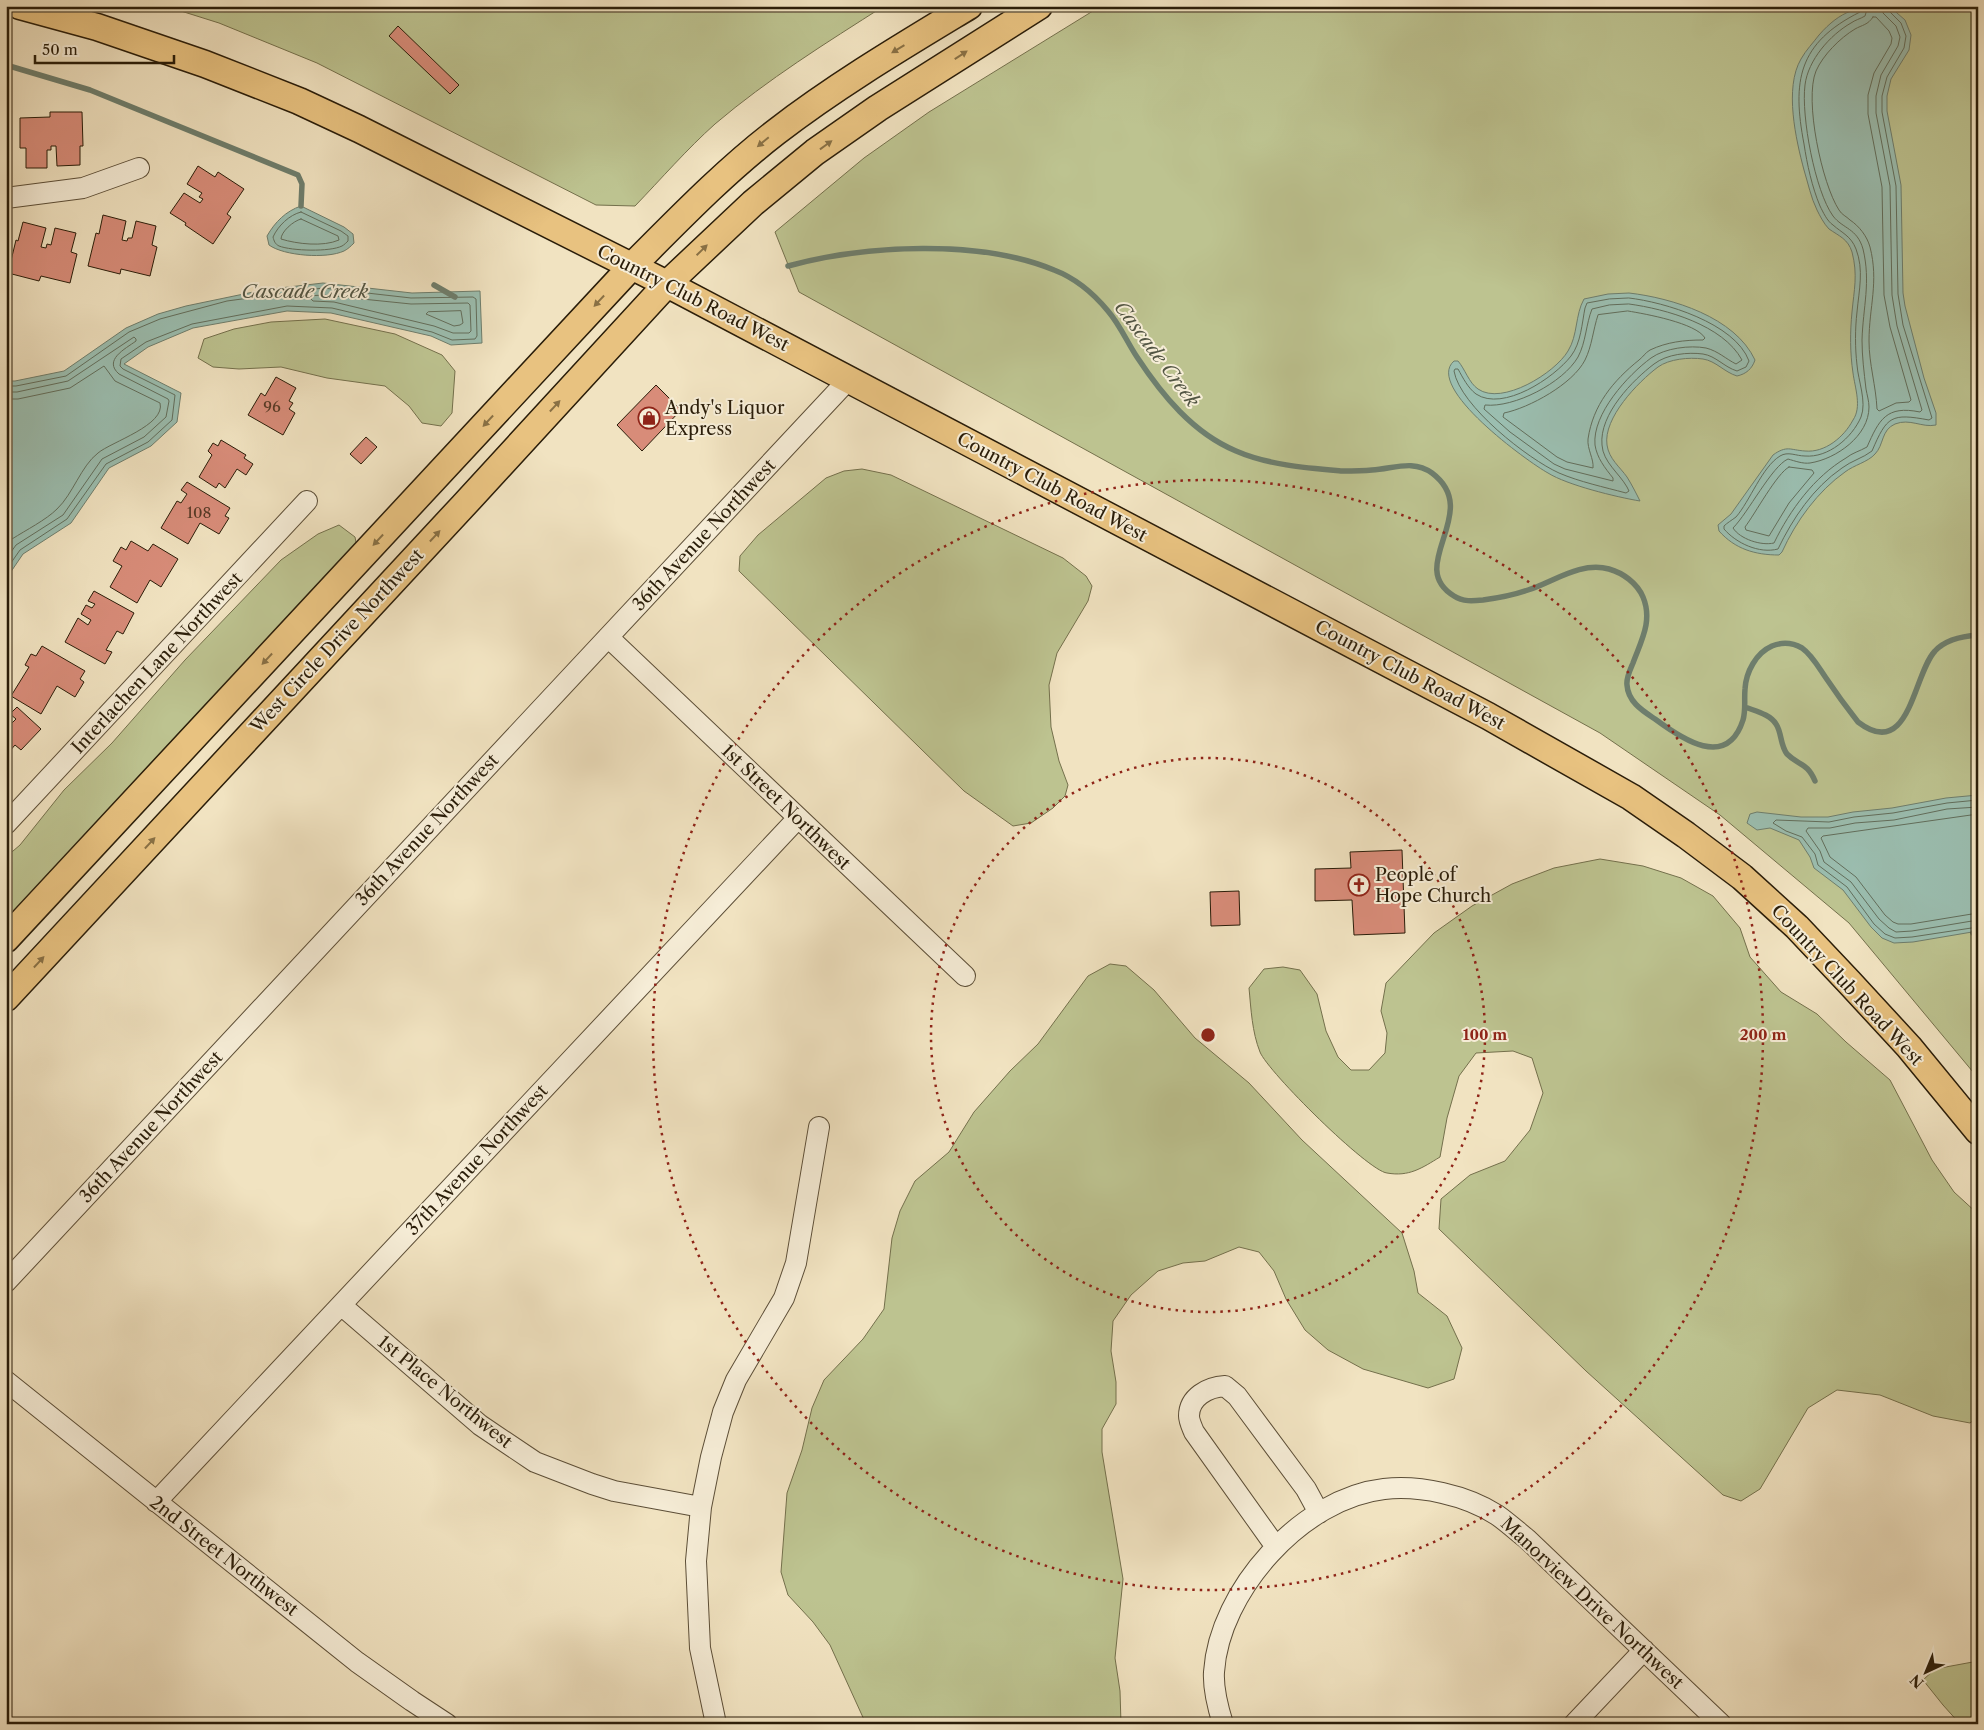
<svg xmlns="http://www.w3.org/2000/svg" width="1984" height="1730" viewBox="0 0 1984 1730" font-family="'Libre Caslon Text',serif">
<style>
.green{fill:#bdc390;stroke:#74704c}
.water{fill:#9bbeb0;stroke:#6e7e6d}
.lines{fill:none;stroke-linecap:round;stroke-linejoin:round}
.shore{stroke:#626e5c;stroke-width:1}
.stream{stroke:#6e7e6d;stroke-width:5.5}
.building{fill:#d88c79;stroke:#2a1d09}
.minor-casing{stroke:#5c4e37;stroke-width:22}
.major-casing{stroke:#2a1d09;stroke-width:29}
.minor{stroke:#f6edd7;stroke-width:20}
.major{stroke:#e8c280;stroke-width:26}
.oneway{fill:#897044}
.ring{fill:none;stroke:#8f2418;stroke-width:2.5;stroke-dasharray:2.5 5}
.labels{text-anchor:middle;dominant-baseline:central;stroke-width:4;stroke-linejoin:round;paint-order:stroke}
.number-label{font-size:15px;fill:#563925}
.street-label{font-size:18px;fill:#2a1d09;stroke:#f6edd7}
.poi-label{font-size:18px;fill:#2a1d09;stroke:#f6edd7;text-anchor:start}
.water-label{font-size:19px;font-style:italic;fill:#525543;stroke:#f6edd7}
.centre{fill:#8f2418;stroke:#f6edd7;stroke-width:2.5}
.ring-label{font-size:15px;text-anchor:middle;font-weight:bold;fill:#8f2418;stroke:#f6edd7;stroke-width:4;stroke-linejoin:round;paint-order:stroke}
</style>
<rect width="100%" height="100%" fill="#f1e3c1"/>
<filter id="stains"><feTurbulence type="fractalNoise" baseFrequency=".004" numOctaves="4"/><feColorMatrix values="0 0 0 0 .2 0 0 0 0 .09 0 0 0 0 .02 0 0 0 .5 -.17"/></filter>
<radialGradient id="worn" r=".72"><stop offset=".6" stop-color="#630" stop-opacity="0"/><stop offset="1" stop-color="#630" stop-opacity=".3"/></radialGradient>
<!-- green -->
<path class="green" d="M165,6H884C826,43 768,79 715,124C687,149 661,179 635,206L596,205L317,63L219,23Z
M1101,6H1978V1078L1849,923L1720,815L1600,733L799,292L775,232L864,158L929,112Z
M325,319L395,334L442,355L455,371L452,413L441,426L422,423L409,406L385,386L327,378L281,367L239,369L213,367L198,358L204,339L234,329L271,322Z
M862,469L891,475L1063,558L1086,576L1092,586L1088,601L1057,653L1049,685L1051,727L1059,761L1068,785L1065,796L1053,808L1031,823L1013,826L964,791L739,571L740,556L758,535L826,478L844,471Z
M339,525L355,537L358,553L6,936V857L20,845L64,790L112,743L185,660L281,560L318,534Z
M1600,859L1643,866L1681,878L1713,896L1740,928L1750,957L1781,992L1817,1014L1846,1042L1890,1080L1932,1160L1954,1192L1978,1214V1417L1970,1423L1933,1416L1880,1395L1837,1390L1808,1408L1760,1489L1741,1501L1723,1495L1586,1371L1439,1229L1441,1199L1470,1175L1505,1161L1530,1130L1543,1093L1532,1058L1513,1051L1476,1053L1459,1076L1447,1118L1440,1157C1422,1168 1409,1177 1387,1173C1368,1171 1268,1072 1260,1052C1252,1032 1251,1009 1249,988L1264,969L1283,967L1300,970L1317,994L1326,1031L1338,1057L1351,1070H1369L1385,1053L1387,1033L1381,1011L1386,983L1434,933L1472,906L1512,884L1554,868Z
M1110,964L1126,966L1154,990L1195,1038L1249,1083L1302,1140L1402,1233L1414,1271L1418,1293L1447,1316L1462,1348L1454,1379L1428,1388L1363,1369L1328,1350L1305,1330L1286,1299L1274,1271L1259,1252L1239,1247L1205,1261L1183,1263L1158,1271L1131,1295L1113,1321L1111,1351L1116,1382V1404L1102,1429V1452L1123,1579L1115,1658L1120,1691L1121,1724H866L830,1645L813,1622L788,1595L781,1572L787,1493L802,1450L812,1408L824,1380L863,1339L884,1309L892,1238L900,1211L915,1181L949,1152L974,1112L1010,1071L1038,1044L1088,976Z
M1978,1661V1724H1960L1943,1705L1923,1680L1935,1669Z"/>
<!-- water -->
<path class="water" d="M1889,6L1905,20L1911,35L1909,50L1891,79L1887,96V111L1901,185L1903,293L1905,306L1924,378L1936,413V425C1922,428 1910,418 1895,424C1881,430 1884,445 1875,454C1868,462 1854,465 1845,472C1818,491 1796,521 1782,552L1779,555C1755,555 1735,549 1719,531L1718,525L1731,514L1773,455C1787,445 1790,450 1805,451C1825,453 1844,437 1853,420C1862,407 1855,388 1853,373C1850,353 1850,332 1852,312C1854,290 1858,275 1852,252C1848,239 1839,236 1829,229C1824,224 1820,216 1817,210C1811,198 1808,183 1804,170C1796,140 1784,88 1801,59C1806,50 1813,43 1819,35C1841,10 1858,6 1889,6Z
M301,206L344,227L353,234L354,243C351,246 348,249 344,251C327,259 284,256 269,245L267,236C275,222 286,211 301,206Z
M323,283L412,293L480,291L482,343L451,345L431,336L331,313L287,311L193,328L148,347L124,364L181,393L177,422L151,446L109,468L71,523L23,554L6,579V381H15L64,371L126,328L158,314L186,306L263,290Z
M1629,293C1672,298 1735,317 1755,360C1752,369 1746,374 1737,376C1724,372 1716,361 1703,359C1689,357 1669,359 1658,367C1638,382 1603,418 1607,445C1609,459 1620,467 1627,477C1632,485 1636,493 1640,501C1616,497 1567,485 1548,473C1528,462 1424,387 1454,361H1458C1465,369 1469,383 1478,389C1502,406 1555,373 1568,351C1578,335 1575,315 1584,299L1608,294Z
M1978,795V931L1913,942L1894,943L1882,938L1871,927L1843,890L1814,868L1810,857L1799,840L1770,828L1757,830L1747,823L1750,814L1757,812L1801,817H1828L1853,812L1892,808L1946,798Z"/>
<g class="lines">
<!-- shore -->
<path class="shore" d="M1862,6L1860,12C1798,43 1792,81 1804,144C1807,164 1812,187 1820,206C1823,212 1827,221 1833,225C1842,233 1851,236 1856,249C1864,270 1859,290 1857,312C1855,329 1855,348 1857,365C1858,380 1867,402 1861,417C1852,438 1828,458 1805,456C1796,456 1788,451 1780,456C1762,467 1750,501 1736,517C1732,520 1727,523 1724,526V529C1736,543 1759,554 1778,549C1793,518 1813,488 1842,468C1851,461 1863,458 1872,451C1887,416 1891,413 1929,420L1932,418L1903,325L1898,294L1896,186L1882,112V96L1887,77L1904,48L1906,36L1901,23L1889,11L1888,6
M1868,6L1865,16C1860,19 1855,20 1851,23C1830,35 1808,60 1805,85C1801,116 1815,191 1833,216C1843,229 1857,228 1863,249C1871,282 1863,307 1862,340C1862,356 1864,372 1866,389C1867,395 1869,401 1869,407C1869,436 1836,459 1810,463C1803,464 1795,461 1788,459C1772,466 1748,513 1733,528C1740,539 1761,546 1774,543C1790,510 1814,477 1846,458C1852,453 1860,451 1867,447C1879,420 1886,405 1920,412L1922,410L1897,326L1892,295L1890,186L1876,113V96L1881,75L1898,46L1900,37L1896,26L1883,13L1882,6
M1873,17H1876L1889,31L1892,38L1891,44L1874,73L1868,95V114L1882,187L1884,295L1890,327L1911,400L1909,402L1896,403L1879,411L1877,409C1876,386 1869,364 1869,341C1869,307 1879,282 1870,247C1867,236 1859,226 1850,220C1846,216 1842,215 1839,210C1822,184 1804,100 1816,71C1823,55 1840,38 1855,29C1862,25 1868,25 1873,17Z
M301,212L341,231L348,236V241C347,242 344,245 342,246C330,252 292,251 279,246C275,244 274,241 273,237C278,226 289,215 301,212Z
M301,219L338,236L339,240C323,247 297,244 281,239C281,232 293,221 301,219Z
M323,295L411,304L468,303L470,305L471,331L469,333H453L434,326L334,302L313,301L311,299L313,296Z
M1629,298C1664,302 1735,323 1749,361L1746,367L1737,371C1724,367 1716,356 1703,354C1688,352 1667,354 1654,364C1633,380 1599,414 1602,445C1603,462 1619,473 1627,487L1629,491L1626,493C1604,487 1580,482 1559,473C1528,459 1460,406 1454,371L1455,369H1458C1463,378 1468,388 1476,394C1503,412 1554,378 1571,356C1581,343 1582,323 1585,308L1587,303L1609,299Z
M1629,304C1666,309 1723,325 1742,360L1736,364C1726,359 1718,351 1706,348C1690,345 1665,348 1651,358C1628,375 1592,414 1595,445C1597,458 1605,468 1613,478V481L1565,469L1554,464L1510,432L1484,409L1485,405C1514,408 1563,383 1578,357C1586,342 1586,324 1592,309L1609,305Z
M461,311L463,323L460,325L454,326L426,314L428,312Z
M1628,311C1646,314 1696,323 1705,338L1703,340C1684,340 1667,342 1650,350C1645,353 1643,357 1639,360C1613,381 1593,405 1588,439C1587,449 1594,459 1593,468L1567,462L1557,457L1503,417L1504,413C1529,408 1573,384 1585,360C1592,346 1593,330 1598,315Z
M6,386H16L66,376L129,332L160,319L227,301L323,288L411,298L473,297L476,299L477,336L475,339L452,340L432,332L332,308L287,306L192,324L146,342L121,359L120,366L123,369L175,395L172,420L148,442L106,464L67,519L20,550L6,570
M6,392H17L68,381L134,337L136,339V341C125,349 103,360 119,374L168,399L169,401L166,417L144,437L102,459L63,515L16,545L6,559
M6,399H18L70,388L104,366L115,381L160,403C166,425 111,442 98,453C81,466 73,494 57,509C46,520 26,530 12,539L6,545
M1789,467L1812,470L1814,473L1789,503L1769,536L1746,530L1745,527C1755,514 1777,473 1789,467Z
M1978,800L1947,803L1893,813L1854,817L1829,822L1776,820L1773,823L1786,831L1802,837L1815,854L1818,865L1847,887L1874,924L1885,934L1895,938L1912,937L1978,927
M1978,807L1947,809L1894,820L1855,823L1830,828H1808L1806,831L1820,851L1824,862L1851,882L1879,919L1889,928L1896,932L1912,931L1978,920
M1978,814L1823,836L1821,838L1830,857L1856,877L1885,915L1893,922L1898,924H1911L1978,913"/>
<!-- stream -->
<path class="stream" d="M6,65L90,90L298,175L302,184L301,206
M788,266C865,245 980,239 1054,270C1075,278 1094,294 1108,311C1120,325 1127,342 1137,357C1162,395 1193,433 1236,451C1268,465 1307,468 1342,471C1352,471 1362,471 1372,470C1393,469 1413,459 1432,473C1484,512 1404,566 1454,596C1463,602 1473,601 1483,600C1499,598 1514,595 1528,590C1553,582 1581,561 1609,569C1623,573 1637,583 1643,597C1653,621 1641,641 1633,663C1630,670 1626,678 1627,685C1628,702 1643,711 1655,719C1682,739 1727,770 1743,720C1746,710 1744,700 1745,689C1746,672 1756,653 1772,646C1782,642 1793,643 1802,648C1812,655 1819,668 1826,678C1836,693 1847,708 1858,722C1910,762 1913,674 1935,651C1945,640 1964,636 1978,635
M434,285L455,297
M1745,707C1755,711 1770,714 1776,724C1782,733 1780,745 1787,754C1799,766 1807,762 1815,781
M1973,933L1978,937"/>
</g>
<!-- building -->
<path class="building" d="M398,26L459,85L450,94L389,36Z
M50,112H82L83,146H80V165L57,166L56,146H51V150H47V168H26V148H20V118L50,117Z
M198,166L215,177L218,172L244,189L227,214L231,217L213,244L185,225L186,223L170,213L184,193L200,203L203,199L199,197L202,193L187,184Z
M103,215L126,221L122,240L127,241L128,238H132L136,221L156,226L152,245L157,247L150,276L121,269L120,274L88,266L96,233L99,234Z
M23,222L46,228L41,247L46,248L47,244L51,245L55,228L76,233L71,252L77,254L70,283L41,276L39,281L8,273L16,240L18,241Z
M276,377L296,388L289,401L293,403L289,409L295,413L283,435L248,415L261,393L265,396Z
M656,385L681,410L642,451L617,425Z
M366,437L377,447L361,464L350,454Z
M221,440L246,455L244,458L253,464L246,475L237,469L225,488L219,483L216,488L199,477L212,455L208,451L213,443L218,446Z
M187,482L230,508L225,516L229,518L219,534L200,523L188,544L161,528L177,501L181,503L187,494L181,490Z
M131,541L148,551L153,544L178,559L161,587L150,580L137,603L110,587L122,566L113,561L121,547L126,550Z
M94,591L134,613L123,634L117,631L106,650L112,652L105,664L65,642L78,618L88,625L91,620L81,614L86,605L92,608L95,604L88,601Z
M42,646L85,671L80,679L84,682L75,697L57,686L41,714L11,696L29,667L25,665L31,654L36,656Z
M17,707L41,729L21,750L15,745L9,752L12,755L6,761V724L9,726L16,719L10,714Z
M1402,850L1405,933L1354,935L1352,900L1315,901V869L1351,868L1350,852Z
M1239,891L1240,925L1211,926L1210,892Z"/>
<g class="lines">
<!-- minor casing -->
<g class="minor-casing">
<path id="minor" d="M6,198L83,188L139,168
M608,637L965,976
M6,824L307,501
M6,1282L849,379
M341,1305L480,1425L535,1462L592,1484L614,1491L701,1507
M6,1381L357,1662L412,1701L447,1724
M156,1502L798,818
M1276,1547L1194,1432C1192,1427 1189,1421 1189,1416C1189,1397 1208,1387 1225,1386L1237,1396L1306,1489L1319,1513
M716,1724L700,1648L696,1561L701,1507L711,1457L723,1412L736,1380L784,1298L796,1263L819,1127
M1223,1724C1218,1708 1213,1688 1214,1672C1219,1591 1302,1498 1384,1489C1420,1485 1466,1495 1497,1515C1507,1522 1517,1531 1527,1539L1721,1724
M1574,1724L1644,1650"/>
</g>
<!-- major casing -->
<g class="major-casing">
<path id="major" d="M20,6L97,27L205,64L299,101L359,129L667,284L1488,716L1631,797L1686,835L1742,877L1797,927L1849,982L1909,1047L1978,1131
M6,939L632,266C678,220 724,172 776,132C837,85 903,46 969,6
M6,998L463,506L667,284L753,203L815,152L878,108L1039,6"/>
</g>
<!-- minor -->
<use href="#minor" class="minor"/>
<!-- major -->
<use href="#major" class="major"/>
</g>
<!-- one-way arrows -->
<defs><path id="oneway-solid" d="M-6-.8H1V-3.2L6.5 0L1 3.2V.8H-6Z" transform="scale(1.25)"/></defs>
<g class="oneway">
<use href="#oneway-solid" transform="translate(898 49) rotate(149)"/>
<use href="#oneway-solid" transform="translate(961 55) rotate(-33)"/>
<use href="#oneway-solid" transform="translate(763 142) rotate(140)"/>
<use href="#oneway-solid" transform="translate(826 145) rotate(-36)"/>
<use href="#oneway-solid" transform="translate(702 250) rotate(-44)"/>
<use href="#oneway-solid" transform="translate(599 301) rotate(133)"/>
<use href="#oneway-solid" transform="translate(555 406) rotate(-47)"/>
<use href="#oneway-solid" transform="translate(488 421) rotate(133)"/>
<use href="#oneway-solid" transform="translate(435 536) rotate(-47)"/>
<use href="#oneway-solid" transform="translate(378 540) rotate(133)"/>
<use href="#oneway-solid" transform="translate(267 659) rotate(133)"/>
<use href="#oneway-solid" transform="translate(150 843) rotate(-47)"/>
<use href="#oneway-solid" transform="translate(39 962) rotate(-47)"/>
</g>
<!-- distance rings -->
<g class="ring">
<circle cx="1208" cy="1035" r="277"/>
<circle cx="1208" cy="1035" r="555"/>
</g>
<!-- icons -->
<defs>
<g id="shop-ring" transform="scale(1.125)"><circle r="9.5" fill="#f6edd7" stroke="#8f2418" stroke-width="1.5"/><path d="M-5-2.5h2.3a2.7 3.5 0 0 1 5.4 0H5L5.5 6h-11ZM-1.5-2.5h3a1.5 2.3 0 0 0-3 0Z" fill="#8f2418"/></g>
<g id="church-ring" transform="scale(1.125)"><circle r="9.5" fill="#f6edd7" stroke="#8f2418" stroke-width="1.5"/><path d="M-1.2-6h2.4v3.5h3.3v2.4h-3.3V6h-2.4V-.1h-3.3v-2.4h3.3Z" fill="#8f2418"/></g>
</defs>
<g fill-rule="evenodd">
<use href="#shop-ring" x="649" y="418"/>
<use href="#church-ring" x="1359" y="885"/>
</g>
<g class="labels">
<!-- number labels -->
<g class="number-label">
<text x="272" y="406">96</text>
<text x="199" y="512">108</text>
</g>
<!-- street labels -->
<g class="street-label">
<text transform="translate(693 298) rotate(27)">Country Club Road West</text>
<text transform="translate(1052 487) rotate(28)">Country Club Road West</text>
<text transform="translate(704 535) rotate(-47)">36th Avenue Northwest</text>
<text transform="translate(337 641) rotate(-47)">West Circle Drive Northwest</text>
<text transform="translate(157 663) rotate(-47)">Interlachen Lane Northwest</text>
<text transform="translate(1410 675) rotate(28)">Country Club Road West</text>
<text transform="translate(786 807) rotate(44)">1st Street Northwest</text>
<text transform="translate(427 830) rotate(-47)">36th Avenue Northwest</text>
<text transform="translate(1847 985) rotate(47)">Country Club Road West</text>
<text transform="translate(151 1127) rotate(-47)">36th Avenue Northwest</text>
<text transform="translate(477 1160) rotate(-47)">37th Avenue Northwest</text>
<text transform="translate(445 1392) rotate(39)">1st Place Northwest</text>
<text transform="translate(224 1556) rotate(38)">2nd Street Northwest</text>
<text transform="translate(1592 1603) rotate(43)">Manorview Drive Northwest</text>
</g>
<!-- poi labels -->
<g class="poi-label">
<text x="665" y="408">Andy's Liquor<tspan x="665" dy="21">Express</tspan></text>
<text x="1375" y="875">People of<tspan x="1375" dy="21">Hope Church</tspan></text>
</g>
<!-- water labels -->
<g class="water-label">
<text x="305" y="291">Cascade Creek</text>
<text transform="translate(1157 354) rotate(53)">Cascade Creek</text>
</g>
</g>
<circle cx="1208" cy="1035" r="8" class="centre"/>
<g class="ring-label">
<text x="1485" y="1040">100 m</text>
<text x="1763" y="1040">200 m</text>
</g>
<!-- margin -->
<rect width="1984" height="1730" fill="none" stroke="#f1e3c1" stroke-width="25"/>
<rect x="8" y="8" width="1969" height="1715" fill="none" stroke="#2a1d09" stroke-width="2.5"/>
<rect x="12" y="12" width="1959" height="1705" fill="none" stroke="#2a1d09"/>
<!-- north arrow -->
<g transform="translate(1926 1672) rotate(224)" stroke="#f6edd7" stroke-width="4" paint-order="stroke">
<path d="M0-4L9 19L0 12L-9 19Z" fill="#2a1d09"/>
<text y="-8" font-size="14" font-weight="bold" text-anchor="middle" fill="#2a1d09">N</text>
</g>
<!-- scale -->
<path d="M35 55v8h139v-8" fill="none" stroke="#2a1d09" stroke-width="2.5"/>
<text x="42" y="55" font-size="15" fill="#2a1d09" stroke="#f6edd7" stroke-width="4" paint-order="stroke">50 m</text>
<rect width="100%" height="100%" filter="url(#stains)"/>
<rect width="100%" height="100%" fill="url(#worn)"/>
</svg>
